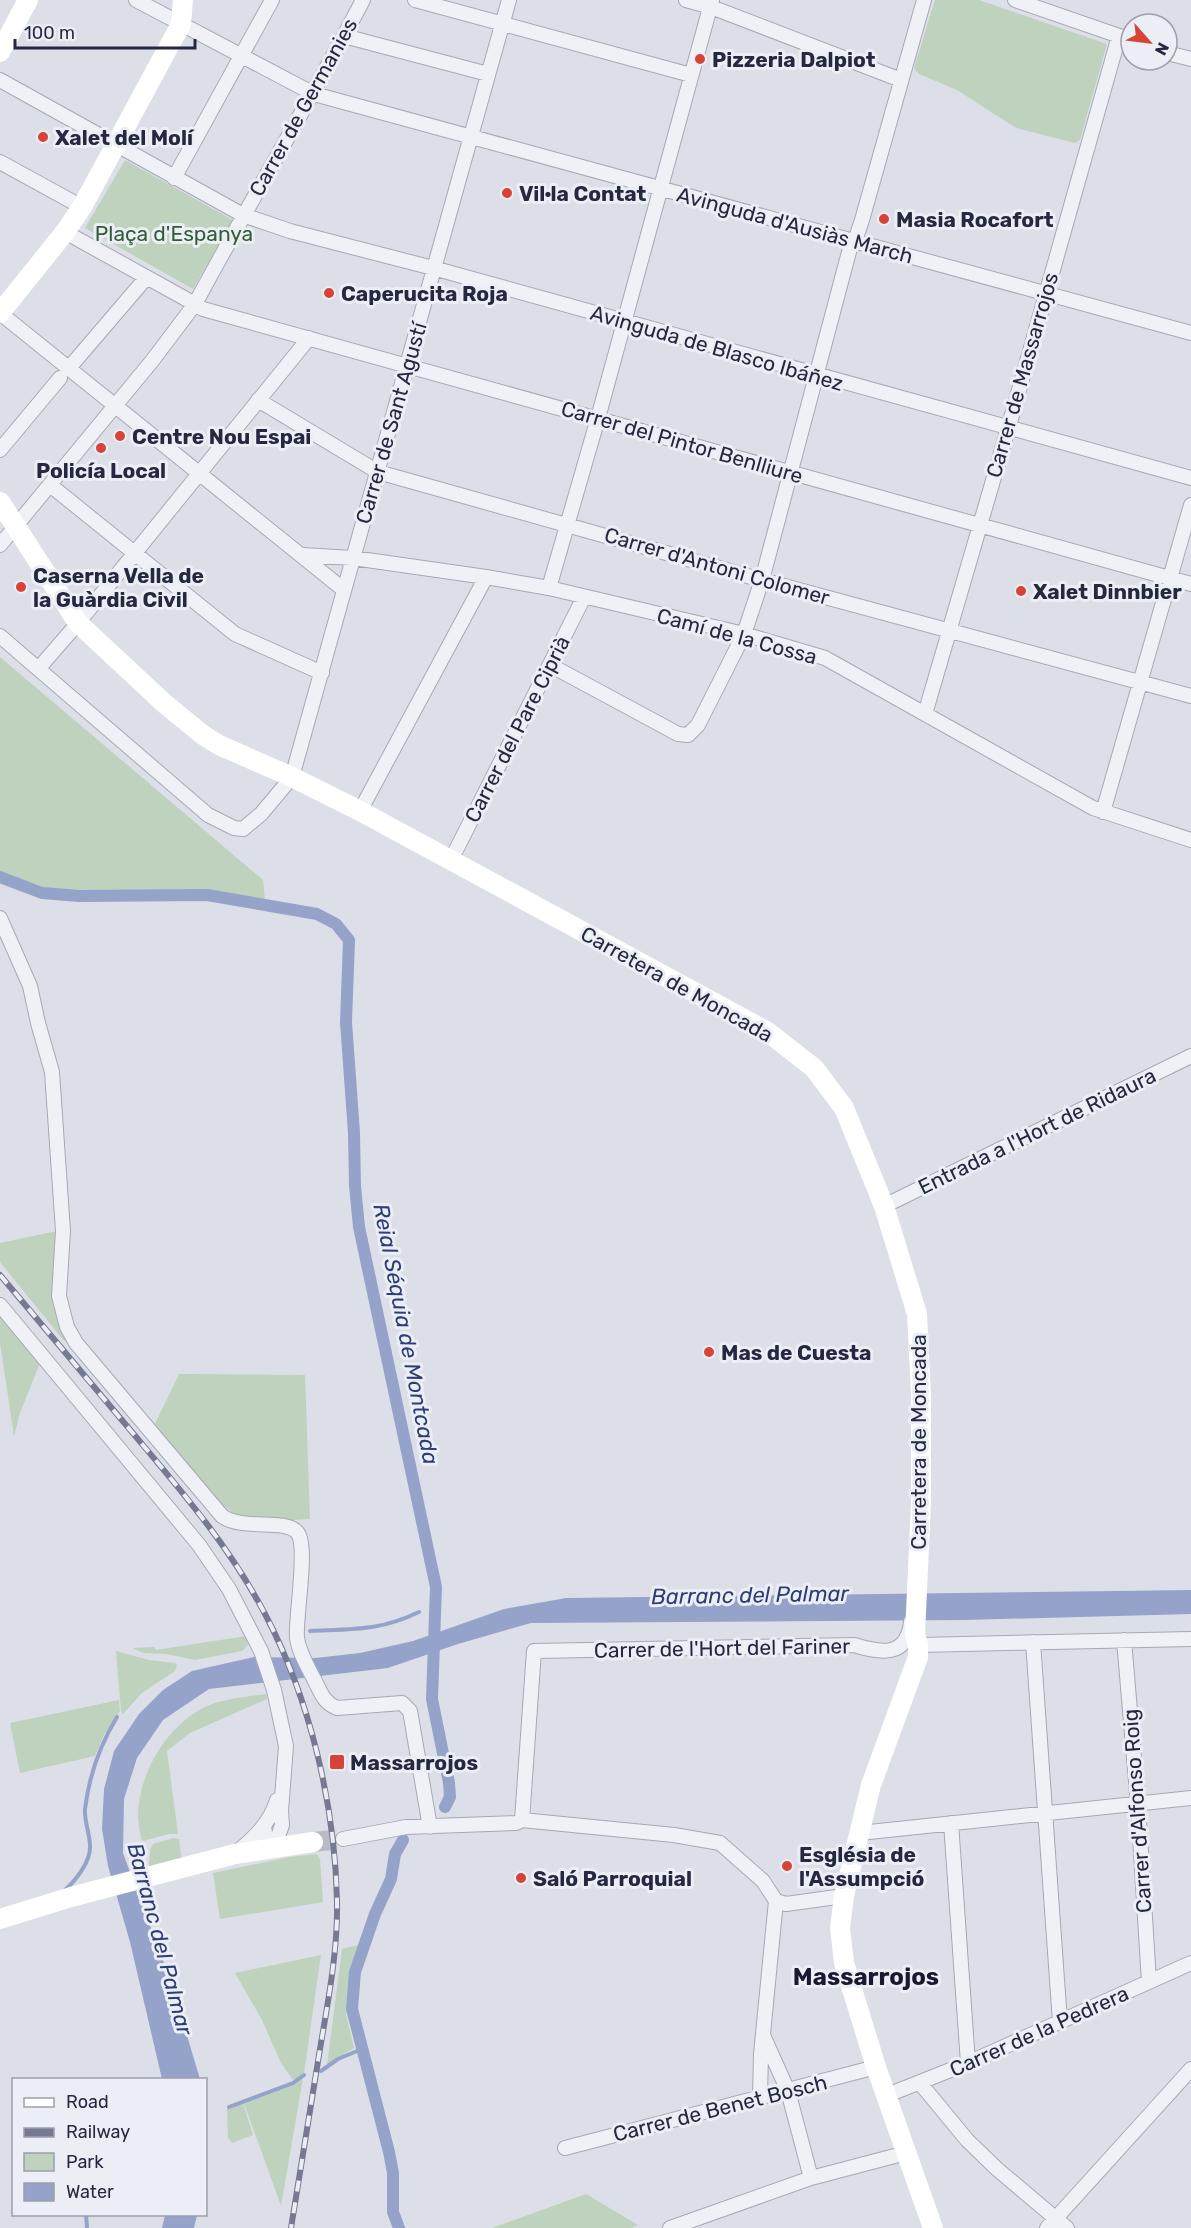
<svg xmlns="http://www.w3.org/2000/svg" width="1191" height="2228" viewBox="0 0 1191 2228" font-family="Rubik,sans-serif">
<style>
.green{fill:#bed2bd}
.water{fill:#95a3cb}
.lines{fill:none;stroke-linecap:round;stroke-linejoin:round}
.stream{stroke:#95a3cb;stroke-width:4}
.canal{stroke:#95a3cb;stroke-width:12}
.secondary-tunnel{stroke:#b8bbc6;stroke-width:20;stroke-dasharray:20 10;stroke-linecap:butt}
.street-casing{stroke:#a6a8b5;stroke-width:16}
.street{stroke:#f0f1f6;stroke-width:14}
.secondary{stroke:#fff;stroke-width:20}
.rail-casing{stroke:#757a92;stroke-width:6}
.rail{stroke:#eceef5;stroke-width:4;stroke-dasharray:11;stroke-linecap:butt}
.poi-dot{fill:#d74338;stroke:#eceef5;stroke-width:2}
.labels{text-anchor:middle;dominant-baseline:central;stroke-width:6;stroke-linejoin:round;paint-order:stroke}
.poi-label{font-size:21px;font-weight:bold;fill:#25293f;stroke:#eceef5;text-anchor:start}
.street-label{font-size:21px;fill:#25293f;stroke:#eceef5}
.park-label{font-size:21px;fill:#325c33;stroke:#eceef5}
.water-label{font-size:22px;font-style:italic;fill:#2d3e76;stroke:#eceef5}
.quarter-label{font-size:24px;font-weight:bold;fill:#181b30;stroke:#eceef5}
</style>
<rect width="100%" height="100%" fill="#dddfe8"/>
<!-- green -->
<path class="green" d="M935,0H979L1107,44L1080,140L1075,143L1016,128L957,90L919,74L914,68Z
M125,160L233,220L193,289L85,228Z
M0,657L263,880L265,900L210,890H42L0,874Z
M57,1231L54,1306L57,1319L67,1340L64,1341L0,1262V1243Z
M0,1313L39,1359L40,1363L20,1413L14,1436L0,1343Z
M179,1374L305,1375L310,1519C291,1520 263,1522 245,1518C218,1512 173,1447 155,1424Z
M246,1636L248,1645L242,1651L195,1660L166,1654L144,1653L132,1648L154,1647L156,1650Z
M116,1651L149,1660L175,1663L177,1665L175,1671L142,1693L123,1714L121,1711Z
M266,1694L267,1699L190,1733L167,1751L178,1834H169L143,1841L141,1839C140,1831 138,1823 138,1816C138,1775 166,1727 203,1708C221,1699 245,1697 266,1694Z
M119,1700L120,1711L104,1735L95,1756L20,1773L10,1723Z
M174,1838L179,1839L182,1863L152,1869L149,1866L150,1850L153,1844Z
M317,1854L320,1859L323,1902L220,1919L213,1873L290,1857Z
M358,1945L350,1975L346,2015L354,2048L327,2065L342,1949Z
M321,1955L304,2074L293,2080L281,2063L262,2020L235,1973Z
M303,2078L281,2206L244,2103L294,2084Z
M243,2103L253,2135L232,2143L228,2138L227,2109Z
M586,2194L638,2225L631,2228H492Z"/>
<!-- water -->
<path class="water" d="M1191,1590V1614L965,1620L531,1623L458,1644L388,1668L209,1689L163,1720L137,1758L124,1799L123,1853L171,1982L200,2079H162L130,1942L108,1866L102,1829L104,1789L114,1751L139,1714L163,1690L192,1671L254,1657L315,1658L360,1653L413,1641L504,1609L566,1598Z
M165,2215V2214L197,2215L194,2228H162Z"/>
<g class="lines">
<!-- stream -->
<path class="stream" d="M310,1631C353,1629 380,1631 419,1612
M65,1890C76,1880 91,1861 90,1846C90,1834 84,1821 85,1809C89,1776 100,1745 117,1717
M321,2071L338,2059L362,2049
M229,2107L293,2083L304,2075
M86,2214L87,2228"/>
<!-- canal -->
<path class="canal" d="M0,877L42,893L79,896L207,895L317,914L336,924L349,940L346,1022L354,1133L355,1186L359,1227L436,1587L432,1699L449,1783L450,1797L445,1807
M399,2228L393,2212V2173L389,2152L352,2009L355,1972L375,1914L391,1879L395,1854L403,1840"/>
<!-- secondary-tunnel -->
<path class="secondary-tunnel" d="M313,1842L343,1839"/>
<!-- street casing -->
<g class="street-casing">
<path id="street" d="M136,0L314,94L1191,333
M415,0L691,75
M686,0L711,7L901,80
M1015,0L1131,40
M344,36L488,74
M1167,53L1191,59
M0,80L243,215L290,231L433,268L1191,478
M0,162L82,207
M174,178L272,0
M65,232L195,304C250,202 309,103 363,0
M0,313L344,590
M69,368L146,278
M258,400L378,472L762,580L1191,696
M0,450L60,378
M50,485L235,634L322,673
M0,545L152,361L195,304L203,309C532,401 862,492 1191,584
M303,555L353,558L486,577L549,588L744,634L825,658L1093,808L1191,840
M549,588L598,418L712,0
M0,636L208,815L234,828L243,829L261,814L292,777L509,0
M550,665L678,734L688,735L698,725L744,634L762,580L850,248L855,241L862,220L924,0
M39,668L78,623L309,338
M925,714L1008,429L1119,36
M360,811L486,577
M1103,812L1191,505
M451,860L584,597
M0,918L30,986L38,1023L52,1072L63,1231L59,1296L67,1327L76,1343L222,1516C243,1531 284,1518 297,1532C309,1545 295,1617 297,1638C299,1653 308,1667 315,1681C321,1693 324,1703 337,1708L402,1703L410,1711L430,1827
M884,1206L1191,1056
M0,1305L199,1545L229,1589L261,1651L274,1690L286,1746L281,1811L282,1825L274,1848L266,1839L264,1827
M1124,1640L1138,1805L1149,1982
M1033,1642L1060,2022
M918,1645L1191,1639
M522,1820L534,1651L854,1645C880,1653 907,1658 911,1622
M951,1823L968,2063
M860,1833L1191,1798
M343,1839L406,1827L516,1823L522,1820L674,1835L720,1843L763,1881L776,1901L761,2054L760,2096
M237,1852C255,1837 270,1823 277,1800
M776,1901L786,1904L844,1896
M763,2035L788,2091L811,2178
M920,2083L967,2140L997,2169L1067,2228
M885,2096L968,2063L1191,1963
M565,2148L876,2067
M670,2228L811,2178L906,2153
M1047,2228L1191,2069"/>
</g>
<!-- street -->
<use href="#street" class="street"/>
<!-- secondary -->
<path class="secondary" d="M0,52L28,0
M0,313L65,232L82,207L181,24L183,0
M0,502L78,623L165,704L203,735L219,745L292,777L360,811L768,1032L814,1068L844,1108L884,1206L917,1314L921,1395V1503L915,1634L918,1645V1657L871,1785L844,1896L840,1928L844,1963L876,2067L933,2228
M0,1919L71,1897L235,1854L313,1842"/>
<!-- rail casing -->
<g class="rail-casing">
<path id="rail" d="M0,1275C46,1329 91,1384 137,1438C184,1494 231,1549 265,1614C310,1699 335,1805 337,1901C338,1951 328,2001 320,2049C310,2109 301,2168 291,2228"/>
</g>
<!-- rail -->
<use href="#rail" class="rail"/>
</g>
<!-- markers -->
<g class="poi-dot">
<circle cx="700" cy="59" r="6"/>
<circle cx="43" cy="137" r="6"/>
<circle cx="507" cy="193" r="6"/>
<circle cx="884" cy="219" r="6"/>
<circle cx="329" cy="293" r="6"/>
<circle cx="120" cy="436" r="6"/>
<circle cx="101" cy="448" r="6"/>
<circle cx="21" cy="587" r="6"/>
<circle cx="1021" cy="591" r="6"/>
<circle cx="709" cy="1352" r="6"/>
<rect x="329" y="1754" width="16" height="16" rx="3"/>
<circle cx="787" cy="1866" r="6"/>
<circle cx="521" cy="1878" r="6"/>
</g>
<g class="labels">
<!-- poi labels -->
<g class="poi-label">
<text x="712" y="59">Pizzeria Dalpiot</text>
<text x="55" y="137">Xalet del Molí</text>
<text x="519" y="193">Vil·la Contat</text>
<text x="896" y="219">Masia Rocafort</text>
<text x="341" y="293">Caperucita Roja</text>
<text x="132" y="436">Centre Nou Espai</text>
<text x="101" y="470" text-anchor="middle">Policía Local</text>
<text x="33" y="575">Caserna Vella de<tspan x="33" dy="24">la Guàrdia Civil</tspan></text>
<text x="1033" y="591">Xalet Dinnbier</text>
<text x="721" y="1352">Mas de Cuesta</text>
<text x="350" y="1762">Massarrojos</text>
<text x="799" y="1854">Església de<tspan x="799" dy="24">l'Assumpció</tspan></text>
<text x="533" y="1878">Saló Parroquial</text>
</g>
<!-- street labels -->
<g class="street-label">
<text transform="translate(303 107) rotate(-61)">Carrer de Germanies</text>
<text transform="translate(795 225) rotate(15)">Avinguda d'Ausiàs March</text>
<text transform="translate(717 348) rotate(16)">Avinguda de Blasco Ibáñez</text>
<text transform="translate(1022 375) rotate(-74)">Carrer de Massarrojos</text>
<text transform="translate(391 423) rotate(-74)">Carrer de Sant Agustí</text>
<text transform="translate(682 442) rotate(16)">Carrer del Pintor Benlliure</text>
<text transform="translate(717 566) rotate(16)">Carrer d'Antoni Colomer</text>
<text transform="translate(737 636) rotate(15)">Camí de la Cossa</text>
<text transform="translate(517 729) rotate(-63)">Carrer del Pare Ciprià</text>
<text transform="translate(677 984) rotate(29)">Carretera de Moncada</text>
<text transform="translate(1037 1131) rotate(-26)">Entrada a l'Hort de Ridaura</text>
<text transform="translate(918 1442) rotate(-90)">Carretera de Moncada</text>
<text transform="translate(722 1648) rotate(-1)">Carrer de l'Hort del Fariner</text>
<text transform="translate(1137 1811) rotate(-94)">Carrer d'Alfonso Roig</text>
<text transform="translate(1039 2031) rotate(-24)">Carrer de la Pedrera</text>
<text transform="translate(720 2108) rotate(-14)">Carrer de Benet Bosch</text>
</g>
<!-- park labels -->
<g class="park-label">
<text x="174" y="233">Plaça d'Espanya</text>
</g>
<!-- water labels -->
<g class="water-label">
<text transform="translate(406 1334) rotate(79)">Reial Séquia de Montcada</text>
<text transform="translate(750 1595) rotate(-1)">Barranc del Palmar</text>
<text transform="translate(160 1939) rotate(75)">Barranc del Palmar</text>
</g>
<!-- quarter labels -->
<g class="quarter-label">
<text x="866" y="1977">Massarrojos</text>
</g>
</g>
<!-- legend -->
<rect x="12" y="2078" width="195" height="138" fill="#eceef5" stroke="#9c9fac" stroke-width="1.5"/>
<rect x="24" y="2098" width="30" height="9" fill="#ffffff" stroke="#9c9fac" stroke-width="1.5"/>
<text x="66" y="2108" font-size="18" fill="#25293f">Road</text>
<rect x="24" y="2128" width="30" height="9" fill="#757a92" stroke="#9c9fac" stroke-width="1.5"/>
<text x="66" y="2138" font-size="18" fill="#25293f">Railway</text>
<rect x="24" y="2153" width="30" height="18" fill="#bed2bd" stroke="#9c9fac" stroke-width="1.5"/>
<text x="66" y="2168" font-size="18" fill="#25293f">Park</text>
<rect x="24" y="2183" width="30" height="18" fill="#95a3cb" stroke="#9c9fac" stroke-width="1.5"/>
<text x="66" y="2198" font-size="18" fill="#25293f">Water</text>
<!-- north arrow -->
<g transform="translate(1149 42) rotate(118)"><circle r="28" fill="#eceef5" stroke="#9c9fac" stroke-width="1.5"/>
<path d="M0-4.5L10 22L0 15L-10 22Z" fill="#d74338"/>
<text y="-9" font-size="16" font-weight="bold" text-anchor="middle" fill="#25293f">N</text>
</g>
<!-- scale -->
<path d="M15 39v9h180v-9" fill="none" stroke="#25293f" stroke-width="3"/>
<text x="24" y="39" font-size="18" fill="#25293f" stroke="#eceef5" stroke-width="4.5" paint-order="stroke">100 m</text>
</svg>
